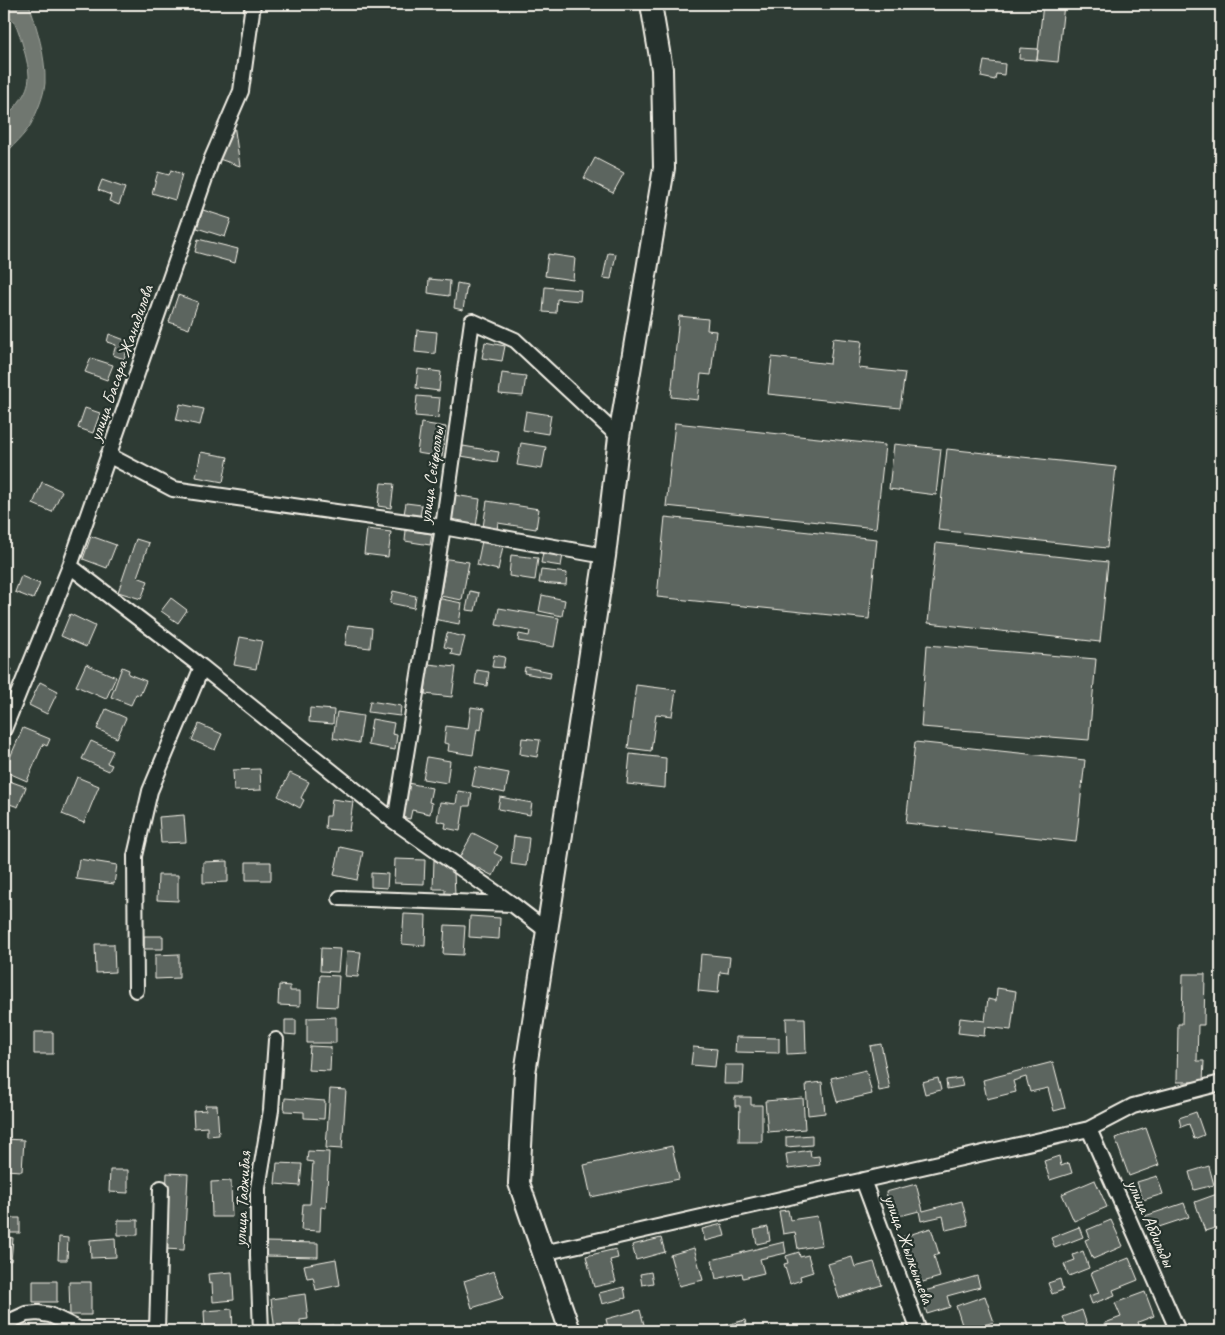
<svg xmlns="http://www.w3.org/2000/svg" width="1225" height="1335" viewBox="0 0 1225 1335" font-family="Caveat,sans-serif">
<style>
.water{fill:#6f7770;stroke:#a4a8a0}
.building{fill:#5c655e;stroke:#f4f1e8}
.lines{fill:none;stroke-linecap:round;stroke-linejoin:round}
.street-casing{stroke:#f4f1e8;stroke-width:18}
.secondary-casing{stroke:#f4f1e8;stroke-width:24}
.street{stroke:#26332d;stroke-width:14}
.secondary{stroke:#26332d;stroke-width:20}
.labels{text-anchor:middle;dominant-baseline:central;stroke-width:4.5;stroke-linejoin:round;paint-order:stroke}
.street-label{font-size:18px;fill:#f4f1e8;stroke:#26332d}
</style>
<rect width="100%" height="100%" fill="#2e3b34"/>
<filter id="ink" filterUnits="userSpaceOnUse"><feTurbulence type="fractalNoise" baseFrequency=".02" numOctaves="2"/><feDisplacementMap in="SourceGraphic" scale="10" xChannelSelector="R" yChannelSelector="G"/><feConvolveMatrix kernelMatrix="1 2 1 2 8 2 1 2 1" color-interpolation-filters="sRGB"/></filter>
<g filter="url(#ink)">
<!-- water -->
<path class="water" d="M4,4H29C37,28 46,57 45,83C44,96 37,112 31,124C25,135 12,146 4,156V118C15,108 29,93 29,76C29,65 20,33 15,23C12,19 8,15 4,12Z"/>
<!-- building -->
<path class="building" d="M1043,4H1064L1058,62L1037,60Z
M1020,48L1038,49L1037,60L1019,59Z
M984,61L1005,64L1004,75L996,74L995,80L981,77Z
M234,124L240,166L219,159Z
M595,158L624,173L613,193L584,178Z
M171,170L182,174L175,200L152,193L158,172L169,175Z
M102,180L125,188L119,205L109,201L111,195L98,190Z
M203,210L231,219L225,237L197,228Z
M198,239L238,249L235,263L195,252Z
M608,253L616,254L611,279L603,278Z
M548,254L575,258L573,280L545,276Z
M429,279L450,281L449,296L428,293Z
M457,283L467,285L463,310L454,308Z
M545,287L581,290L580,301L557,299L556,313L543,312Z
M178,295L198,302L189,329L169,322Z
M679,316L708,319L707,330L716,331L711,375L701,374L698,400L671,397Z
M417,330L437,332L435,354L415,352Z
M109,334L130,342L124,359L113,355L116,345L107,342Z
M833,338L862,341L859,368L905,373L900,408L768,394L772,357L830,364Z
M485,342L505,346L502,361L482,358Z
M91,358L113,365L107,380L85,372Z
M418,369L441,372L439,391L416,388Z
M502,373L526,376L523,396L499,394Z
M417,396L440,398L438,418L415,416Z
M180,404L204,409L200,425L176,420Z
M85,408L100,413L93,433L78,428Z
M526,411L551,415L548,434L523,430Z
M421,423L446,427L442,457L417,453Z
M675,423L885,445L876,528L666,506Z
M521,443L546,447L542,469L517,465Z
M894,444L941,449L936,495L889,489Z
M463,446L499,452L497,462L461,456Z
M947,449L1116,467L1107,548L938,530Z
M201,452L228,457L223,482L196,477Z
M42,482L62,491L52,512L33,504Z
M381,483L394,484L391,508L378,506Z
M454,495L480,499L476,527L463,524V521L450,519Z
M487,501L539,509L536,529L498,523L497,529L483,527Z
M406,503L422,505L420,516L404,514Z
M665,517L877,539L869,619L657,597Z
M367,529L391,532L388,557L364,554Z
M406,530L432,534L430,545L405,541Z
M91,536L116,545L107,568L83,559Z
M136,539L149,543L137,577L148,581L141,599L118,592Z
M482,541L503,546L498,570L477,565Z
M936,543L1108,562L1100,642L928,623Z
M543,552L563,555L561,566L541,563Z
M511,555L538,558L535,580L509,576Z
M441,558L469,562L462,600L440,596L445,570L439,569Z
M541,570L567,573L566,585L539,583Z
M21,576L40,584L33,599L15,592Z
M393,591L416,596L414,608L390,603Z
M470,591L479,593L475,611L466,610Z
M542,595L565,600L562,616L539,611Z
M171,598L187,610L178,623L161,611Z
M437,598L462,603L459,624L433,619Z
M499,608L559,618L554,647L518,641L519,634L529,636L530,631L496,625Z
M70,614L95,626L86,647L61,636Z
M348,625L372,628L370,648L345,645Z
M447,633L465,637L460,656L451,654L452,649L444,647Z
M240,637L262,641L256,669L234,665Z
M927,645L1096,659L1089,740L921,727Z
M494,655L505,657L503,668L492,667Z
M86,664L116,677L106,699L76,686Z
M428,664L456,667L452,697L425,694Z
M4,666L12,669L4,690Z
M122,667L129,670L128,674L146,681L140,695L136,694L131,705L111,697Z
M525,667L551,672L550,678L524,673Z
M477,670L489,672L487,686L475,684Z
M40,682L58,691L47,714L29,705Z
M636,685L676,690L672,716L656,714L651,751L628,748Z
M370,701L401,706L400,716L368,712Z
M471,707L484,709L481,730L477,729L473,755L448,751L449,744L444,743L446,726L468,729Z
M310,708L334,710L333,724L309,722Z
M106,709L126,718L117,738L97,729Z
M337,712L363,716L359,743L333,738Z
M372,719L394,723L392,734L397,735L395,750L368,745Z
M199,724L222,734L215,750L192,740Z
M23,728L50,739L47,746L43,744L27,781L4,771Z
M522,738L540,740L537,757L520,754Z
M91,741L113,751L107,763L112,765L109,771L82,759Z
M915,742L1085,760L1076,842L906,823Z
M630,754L666,758L665,788L627,784Z
M427,757L450,761L447,783L423,779Z
M476,767L509,773L505,793L472,786Z
M260,769L261,790L234,791L233,770Z
M290,773L309,782L301,798L304,800L300,808L278,796Z
M77,777L99,786L84,823L62,814Z
M4,779L26,787L18,807L4,802Z
M408,783L432,788L429,802L432,803L430,814L412,810L410,819L401,817Z
M458,791L472,793L470,806H464L460,831L445,828L446,823L437,821L440,802L456,804Z
M500,797L532,803L530,815L498,809Z
M332,799L353,802L349,831L325,829L326,816H330Z
M184,815L186,842L161,843L159,817Z
M473,833L498,846L494,853L502,857L493,876L459,858Z
M514,836L529,838L526,866L511,864Z
M340,847L363,852L357,880L334,875Z
M79,859L117,865L114,884L76,879Z
M395,859L425,860L424,884L394,883Z
M434,860L454,872L455,895L445,894V889H433Z
M228,861V882L203,883V862Z
M246,862H271V880H246Z
M371,873L388,874L387,888L371,887Z
M158,875H178V901L157,900Z
M404,914L426,915L425,946L402,944Z
M470,916L500,918L499,939L469,937Z
M445,925L465,926L463,955L443,954Z
M144,936H163V949H144Z
M95,944H114L115,972L96,973Z
M321,948L340,949L338,972L320,971Z
M347,951L361,952L358,977L345,976Z
M179,954V978L155,979V955Z
M701,954L730,957L728,973L720,972L718,993L698,991Z
M1183,974H1205L1204,1025H1198L1197,1061H1204L1203,1082H1177L1178,1024H1182Z
M320,975L339,976L337,1007L318,1006Z
M279,985L290,986V991H300V1006L278,1005Z
M997,988L1016,991L1011,1030L985,1027L984,1036L958,1033L960,1018L985,1021L988,999L996,1001Z
M336,1017V1043H307V1018Z
M786,1018H805L806,1053L787,1054Z
M285,1020H296V1035L285,1034Z
M34,1032H53V1054H34Z
M736,1037L779,1038V1053L735,1052Z
M881,1044L890,1089L879,1091L870,1046Z
M310,1046L331,1047L330,1071L308,1070Z
M693,1047L717,1049L715,1067L691,1065Z
M1053,1062L1065,1108L1054,1111L1048,1088L1030,1092L1026,1077L1013,1081L1016,1092L987,1099L983,1080Z
M725,1065H744L743,1084H724Z
M866,1070L872,1094L837,1102L831,1078Z
M938,1078L941,1090L925,1094L922,1082Z
M961,1078L963,1086L947,1089L946,1080Z
M822,1082L825,1113L808,1115L806,1084Z
M330,1089L346,1090L342,1149L326,1148Z
M735,1097H751V1105H762V1142H739L740,1106H735Z
M285,1098L325,1101L324,1119L304,1118V1112L284,1111Z
M803,1098L805,1129L768,1132L765,1101Z
M205,1105H217L219,1135L207,1136V1127L194,1128L193,1111L206,1110Z
M1196,1112L1204,1135L1194,1139L1189,1124L1181,1127L1179,1118Z
M1146,1128L1159,1165L1129,1176L1115,1138Z
M812,1135V1145L786,1147V1137Z
M4,1139L24,1140L22,1171L4,1170Z
M672,1146L679,1179L591,1197L584,1165Z
M810,1150L811,1157L819,1156L820,1165L788,1169L786,1154Z
M308,1151L329,1152L326,1208L321,1207L320,1231L301,1230L303,1204H310L313,1162L307,1161Z
M1059,1156L1061,1166L1069,1163L1072,1173L1050,1180L1044,1161Z
M277,1163L302,1164L300,1186L275,1184Z
M1209,1166L1214,1185L1194,1190L1189,1172Z
M110,1170H128V1193L109,1192Z
M167,1173L188,1174L184,1250L164,1249Z
M1157,1176L1163,1194L1143,1200L1137,1182Z
M1095,1180L1107,1207L1074,1221L1062,1194Z
M231,1181L232,1217H212L211,1182Z
M916,1184L923,1211L962,1201L968,1225L946,1230L943,1216L921,1221L919,1211L892,1218L886,1192Z
M1217,1194L1221,1206V1226L1205,1231L1195,1202Z
M1184,1203L1189,1217L1150,1230L1145,1216Z
M788,1210L790,1220L817,1216L822,1245L798,1249L795,1232L783,1234L779,1211Z
M4,1218H20V1233H4Z
M118,1220H138V1235H118Z
M1111,1220L1123,1246L1093,1259L1085,1240L1090,1238L1087,1230Z
M722,1224L725,1236L705,1241L702,1229Z
M768,1227L770,1241L757,1244L754,1230Z
M1079,1227L1083,1237L1055,1248L1051,1238Z
M931,1228L939,1254L934,1256L940,1277L916,1284L902,1237Z
M4,1237L13,1238L11,1261L4,1260Z
M59,1237L68,1238L67,1260H58Z
M115,1238L116,1257L91,1258L90,1240Z
M661,1238L665,1252L636,1260L632,1245Z
M265,1242L318,1243V1257L265,1256Z
M784,1242L786,1253L760,1259L764,1273L743,1278L742,1273L716,1279L712,1260Z
M694,1248L703,1280L679,1286L670,1255Z
M616,1249L618,1258L610,1260L616,1282L594,1287L586,1256Z
M1083,1251L1089,1268L1069,1276L1064,1264L1075,1260L1073,1255Z
M799,1252L800,1257L808,1255L813,1272L800,1276L801,1280L790,1284L784,1264L788,1263L786,1256Z
M852,1257L855,1267L874,1262L882,1285L839,1298L828,1264Z
M1129,1258L1138,1280L1113,1290L1115,1295L1092,1304L1089,1296L1099,1293L1091,1273Z
M336,1259L340,1285L316,1290L313,1277L307,1278L304,1265Z
M494,1271L503,1298L472,1308L464,1281Z
M232,1272L234,1300L213,1302L212,1283L209,1284L208,1274Z
M651,1272L653,1283L642,1285L640,1274Z
M977,1276L980,1287L947,1296L950,1307L927,1314L921,1292Z
M1060,1279L1063,1290L1052,1294L1048,1283Z
M33,1281H57V1302H33Z
M69,1282H91V1315H70Z
M624,1287L626,1298L602,1304L599,1293Z
M1145,1292L1154,1316L1138,1322L1141,1331H1108L1105,1323L1121,1317L1115,1303Z
M305,1294L308,1319L300,1320L301,1331H275L271,1299Z
M985,1296L994,1322L964,1331L956,1306Z
M232,1309L233,1331H205L204,1311Z
M640,1310L645,1328L634,1331H609L606,1319Z
M1082,1310L1087,1325L1080,1328L1081,1331H1068L1063,1317Z
M745,1320L748,1331H705Z
M333,1325L334,1331H316L315,1327Z"/>
<g class="lines">
<!-- street casing -->
<g class="street-casing">
<path id="street" d="M108,455L173,489L443,527L605,556
M70,566L202,667L395,822L512,904L547,931
M4,729L70,566L212,158L241,91L253,4
M395,822L443,527L472,321L515,340L619,437
M340,898L512,904
M136,990L135,856L150,791L202,667
M1089,1129L1178,1331
M863,1180L919,1331
M543,1253L1089,1129L1133,1106L1221,1083
M4,1324L26,1314L38,1313L50,1315L79,1329H157
M157,1331L161,1188
M261,1331L258,1256V1188L271,1110L276,1040"/>
</g>
<!-- secondary casing -->
<g class="secondary-casing">
<path id="secondary" d="M570,1331L519,1183L525,1073L605,556L619,437L664,168L662,69L651,4"/>
</g>
<!-- street -->
<use href="#street" class="street"/>
<!-- secondary -->
<use href="#secondary" class="secondary"/>
</g>
</g>
<g class="labels">
<!-- street labels -->
<g class="street-label">
<text transform="translate(121 363) rotate(-71)">улица Басара Жанадилова</text>
<text transform="translate(431 475) rotate(-82)">улица Сейфоллы</text>
<text transform="translate(242 1199) rotate(-87)">улица Таджибая</text>
<text transform="translate(1151 1223) rotate(66)">улица Абдильды</text>
<text transform="translate(909 1249) rotate(70)">улица Жылкышева</text>
</g>
</g>
<!-- margin -->
<rect width="1225" height="1335" fill="none" stroke="#26332d" stroke-width="20"/>
<rect x="10" y="10" width="1205" height="1315" fill="none" stroke="#f4f1e8" stroke-width="2" filter="url(#ink)"/>
</svg>
